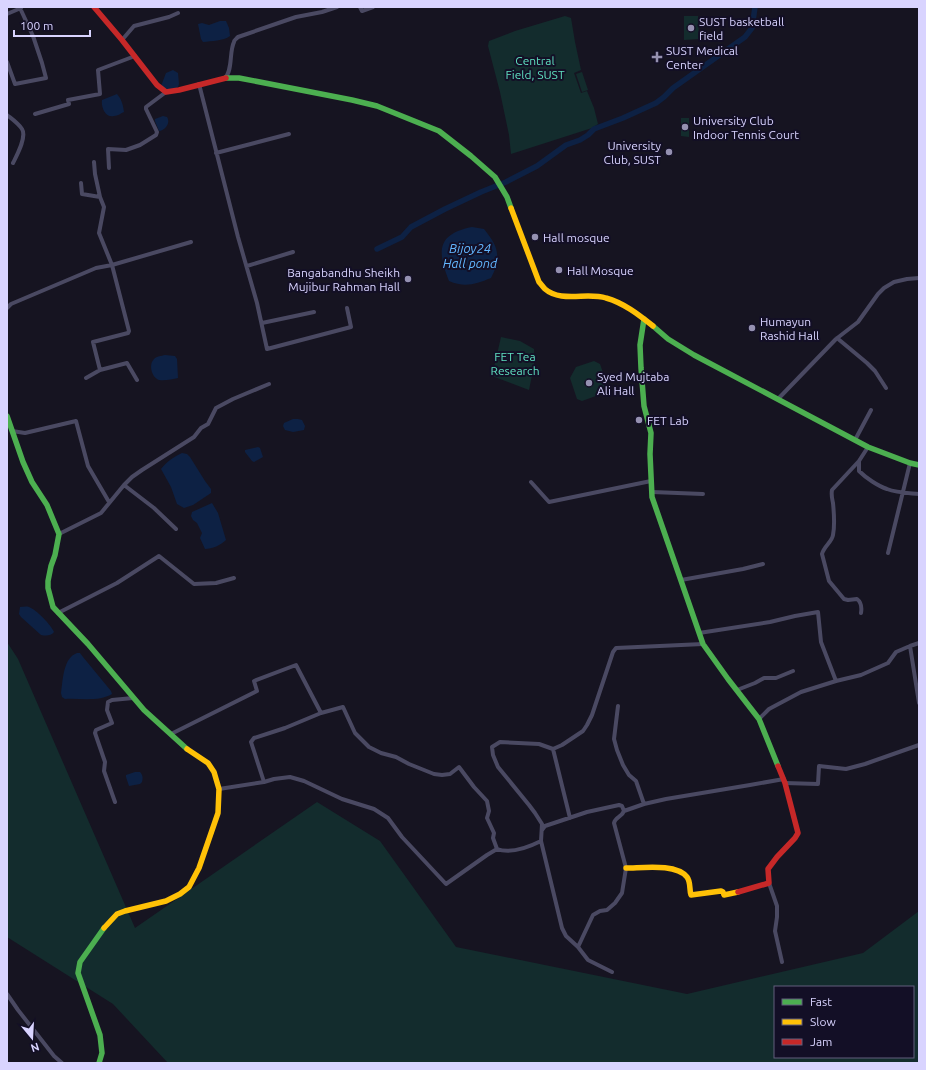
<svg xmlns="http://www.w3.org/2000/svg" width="926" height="1070" viewBox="0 0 926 1070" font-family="Ubuntu,sans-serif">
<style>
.green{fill:#132c2d;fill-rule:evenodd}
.water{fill:#0d2144}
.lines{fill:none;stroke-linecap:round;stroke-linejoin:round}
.canal{stroke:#0d2144;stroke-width:5.5}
.street{stroke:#4a4962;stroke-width:4}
.fast{stroke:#4caf50;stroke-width:5.5}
.slow{stroke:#ffc107;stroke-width:5.5}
.jam{stroke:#c62828;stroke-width:5.5}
.poi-dot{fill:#9591b1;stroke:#130f26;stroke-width:1.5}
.labels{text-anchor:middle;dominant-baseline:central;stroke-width:4;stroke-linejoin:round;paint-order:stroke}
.poi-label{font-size:12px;fill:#d9d4ff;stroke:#130f26;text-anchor:start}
.park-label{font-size:12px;fill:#5fe0c0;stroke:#130f26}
.water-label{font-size:13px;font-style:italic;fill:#62b6ff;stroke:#130f26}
</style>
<rect width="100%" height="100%" fill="#161421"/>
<!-- green -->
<path class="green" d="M565,16L571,18L575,42L581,70L574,73L581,93L587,91L594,108L598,124L592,128L511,154L509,135L500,92L488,46L489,41L515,31Z
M684,16H698L699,39L684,40Z
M582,72L588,90L582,92L576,74Z
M681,118H689V137L681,136Z
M501,337L520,341L534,349V365L529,390L492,376Z
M594,361L600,364L608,387L604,393L582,401L577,399L570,378L576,367Z
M7,642L18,659L135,928L317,802L380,841L456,947L687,994L863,953L919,911V1063H168L113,1004L7,937ZM775,987H913V1057H775Z"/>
<!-- water -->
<path class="water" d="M220,21H226L229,28L230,36C223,41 212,41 203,42L201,39L198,24L202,23L209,25Z
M173,70L178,73L179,84L178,87C170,90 169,91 161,86L166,73Z
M117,94C122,100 123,105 124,112C121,113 118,116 114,116C105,118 101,107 102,100Z
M163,116L167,117C171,123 165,130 159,131L155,121V119Z
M472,227L484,229C498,246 502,257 491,278C476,284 465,288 449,281C437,251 437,234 472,227Z
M165,355L175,356L177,359L178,378C173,379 165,381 159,380C152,378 148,365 154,359C157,356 161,356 165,355Z
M293,419H298L302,420L305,426L304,430L293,432L285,430L283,426L284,423Z
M258,447L260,448L263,457L254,462L252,461L245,452V450Z
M182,453L187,454L190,457L205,481L211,489V493L193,505L184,508L177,504L171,487L161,469C167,461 174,457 182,453Z
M212,503L218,513L226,540C221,545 212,549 205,549L200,538L202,533L197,523L193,520L191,516L192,512Z
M20,607C23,607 26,606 29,607C37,610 51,625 54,632C51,636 46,636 41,635L21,617L19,614Z
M77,653H80L83,657L111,691L112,694C99,702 80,698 65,699L62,697L61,693C63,680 63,658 77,653Z
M135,772H140C143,775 143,778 142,782L140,784L129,786L126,777V775Z"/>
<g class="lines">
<!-- canal -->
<path class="canal" d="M377,249L402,237L411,227L445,209L481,192L506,182L537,166L566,145L580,140L588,135L594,129L623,118L656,103L664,97L673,88L745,37L752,28L755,7"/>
<!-- street -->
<path class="street" d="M360,7L362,11L373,7
M7,14L21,8
M122,40L134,26L169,17L178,13
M7,62L15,84L46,78L42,63L33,36L20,8
M225,78C233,70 229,52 234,42C234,40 236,39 238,37L296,17L322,12L337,7
M199,84L238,237L257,303L267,349L351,327L347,308
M35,114L69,104L68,100L100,94L98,70L135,56
M7,115C12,119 18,123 22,129C27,137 17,155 13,163
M216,153L289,134
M94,162L95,174L100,197
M109,168L108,149L126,150L140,145L156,135L157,132L146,109V107L166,92
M247,266L293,252
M7,308L11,304L96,268L112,265L99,233L104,207L100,197L82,194L81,183
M262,323L314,312
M837,338L867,363L875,371L886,388
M100,370L127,363L137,380
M86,378L100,370L93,342L128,333L129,331L112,265L191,242
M778,399L836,339L858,322L878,294L884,288L894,282L907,279L919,278
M12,431L25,433L76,421L88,466L109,502
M855,440L871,410
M868,447L859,461V471C866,478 878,486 887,489C897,493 909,493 919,494
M859,461L832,490C831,495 832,498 833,503C834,513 835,525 833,535C832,542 824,546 822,554L829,581L844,599L848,600L857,599C861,602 862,607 861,613
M531,482L549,502L651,481
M124,485L132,477L142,470L194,437L201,428L208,424L216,408L233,399L269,384
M652,492L703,494
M59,534L101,513L124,485L154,508L176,529
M888,553L910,463
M681,580L743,569L763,564
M58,613L117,583L159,556L194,584L216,583L234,578
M699,633L770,622L795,616L818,612L821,642L836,681L861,675L888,663L896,652L910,646L919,643
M910,646L919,703
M737,690L755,683L764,678H776L793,671
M618,706L614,739L617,750L623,765L629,775L636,781L644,804
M759,719L769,709L801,692L836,681
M171,734L257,691L254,681L296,665L321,713L343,707L355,733L369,747L381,753L396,757L409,764L434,774L442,775L450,774L459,767L474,787L487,801L489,811L487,818L494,833L493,838L497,849
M553,749L570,818
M264,782L251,742L254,738L285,728L321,713
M785,783L818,784L819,766L846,769L865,764L919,745
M219,789L264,782L274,779L290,777L304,781L342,799L374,809L388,818L402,837L446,884L487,855L497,849C510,854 529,847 541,841
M115,802L104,771L105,762L95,733L96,730L112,723L107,710L108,702L112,700L133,698
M542,830L545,826L587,812L619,805L622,806L624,811
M769,883L777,906V917L775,931L782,962
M578,947L593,915L600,911L607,910L615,903L622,893L626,868L614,823C615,817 622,817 624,811L644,804L666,799L750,785L784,779
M612,972L588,960L578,947L566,936L562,928L541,841L542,824L535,813L529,805L498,767L493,755L492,747L500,742L539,744L553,749L562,745L583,731L587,725L592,715L613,652L616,648L703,644
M7,994L18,1010L54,1056L62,1063"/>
<!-- fast -->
<path class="fast" d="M226,78H239L352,100L377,106L439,131L471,156L495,177L507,197L511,208
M644,319L640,345L641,368L644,406L651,433L650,454L652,497L703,644L728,679L759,719L778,766
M653,326L668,339L694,355L868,447L910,463L919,465
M7,416L23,462L32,482L47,505L59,534L55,555L51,566L48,581V588L53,607L88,644L144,710L187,749
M99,1063L102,1053L100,1035L78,973L80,962L104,928"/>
<!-- slow -->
<path class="slow" d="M511,208L539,282C541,284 543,287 545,289C561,303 587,292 606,298C624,303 639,315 653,326
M626,868C642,868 676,863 687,877C691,882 689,889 691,895L721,891L723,892L724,895L738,892
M104,928L117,914L125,911L166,901L180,894L189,887L199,868L218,813L219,789L214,772L208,763L187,749"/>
<!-- jam -->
<path class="jam" d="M94,7L122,40L157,85L166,92L179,90L226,78
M738,892L769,883L768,869L777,857L795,838L798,833L785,783L778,766"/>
</g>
<!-- markers -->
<g class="poi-dot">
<circle cx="691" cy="28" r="4"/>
<path d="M655 51h4v4h4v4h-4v4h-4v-4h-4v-4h4z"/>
<circle cx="685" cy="127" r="4"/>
<circle cx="669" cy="152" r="4"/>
<circle cx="535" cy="237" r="4"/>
<circle cx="559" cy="270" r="4"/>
<circle cx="408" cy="279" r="4"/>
<circle cx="752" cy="328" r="4"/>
<circle cx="589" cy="383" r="4"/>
<circle cx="639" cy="420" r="4"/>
</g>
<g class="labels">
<!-- poi labels -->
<g class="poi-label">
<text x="699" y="21">SUST basketball<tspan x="699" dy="14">field</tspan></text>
<text x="666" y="50">SUST Medical<tspan x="666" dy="14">Center</tspan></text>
<text x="693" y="120">University Club<tspan x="693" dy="14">Indoor Tennis Court</tspan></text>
<text x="661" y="145" text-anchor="end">University<tspan x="661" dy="14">Club, SUST</tspan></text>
<text x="543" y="237">Hall mosque</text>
<text x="567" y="270">Hall Mosque</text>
<text x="400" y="272" text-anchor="end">Bangabandhu Sheikh<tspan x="400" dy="14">Mujibur Rahman Hall</tspan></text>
<text x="760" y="321">Humayun<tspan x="760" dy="14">Rashid Hall</tspan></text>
<text x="597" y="376">Syed Mujtaba<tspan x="597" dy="14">Ali Hall</tspan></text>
<text x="647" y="420">FET Lab</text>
</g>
<!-- park labels -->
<g class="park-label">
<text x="535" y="60">Central<tspan x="535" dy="14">Field, SUST</tspan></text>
<text x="515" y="356">FET Tea<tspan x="515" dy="14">Research</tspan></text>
</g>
<!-- water labels -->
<g class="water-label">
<text x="470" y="248">Bijoy24<tspan x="470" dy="15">Hall pond</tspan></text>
</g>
</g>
<!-- border -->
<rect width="926" height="1070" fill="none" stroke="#d9d4ff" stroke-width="16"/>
<!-- legend -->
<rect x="774" y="986" width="140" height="72" fill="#130f26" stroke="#625e7d"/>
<rect x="782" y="999" width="20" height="6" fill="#4caf50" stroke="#625e7d"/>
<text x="810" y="1006" font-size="12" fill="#d9d4ff">Fast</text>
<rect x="782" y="1019" width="20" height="6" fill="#ffc107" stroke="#625e7d"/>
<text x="810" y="1026" font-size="12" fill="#d9d4ff">Slow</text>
<rect x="782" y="1039" width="20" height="6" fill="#c62828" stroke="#625e7d"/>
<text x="810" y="1046" font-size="12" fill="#d9d4ff">Jam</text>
<!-- north arrow -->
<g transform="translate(32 1038) rotate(162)" stroke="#130f26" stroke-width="3" paint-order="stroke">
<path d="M0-3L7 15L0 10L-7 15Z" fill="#d9d4ff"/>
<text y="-6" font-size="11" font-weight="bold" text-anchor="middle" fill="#d9d4ff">N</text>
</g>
<!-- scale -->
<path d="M14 30v6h76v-6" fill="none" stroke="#d9d4ff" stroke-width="2"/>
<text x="20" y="30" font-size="12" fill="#d9d4ff" stroke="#130f26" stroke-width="3" paint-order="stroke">100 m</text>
</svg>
